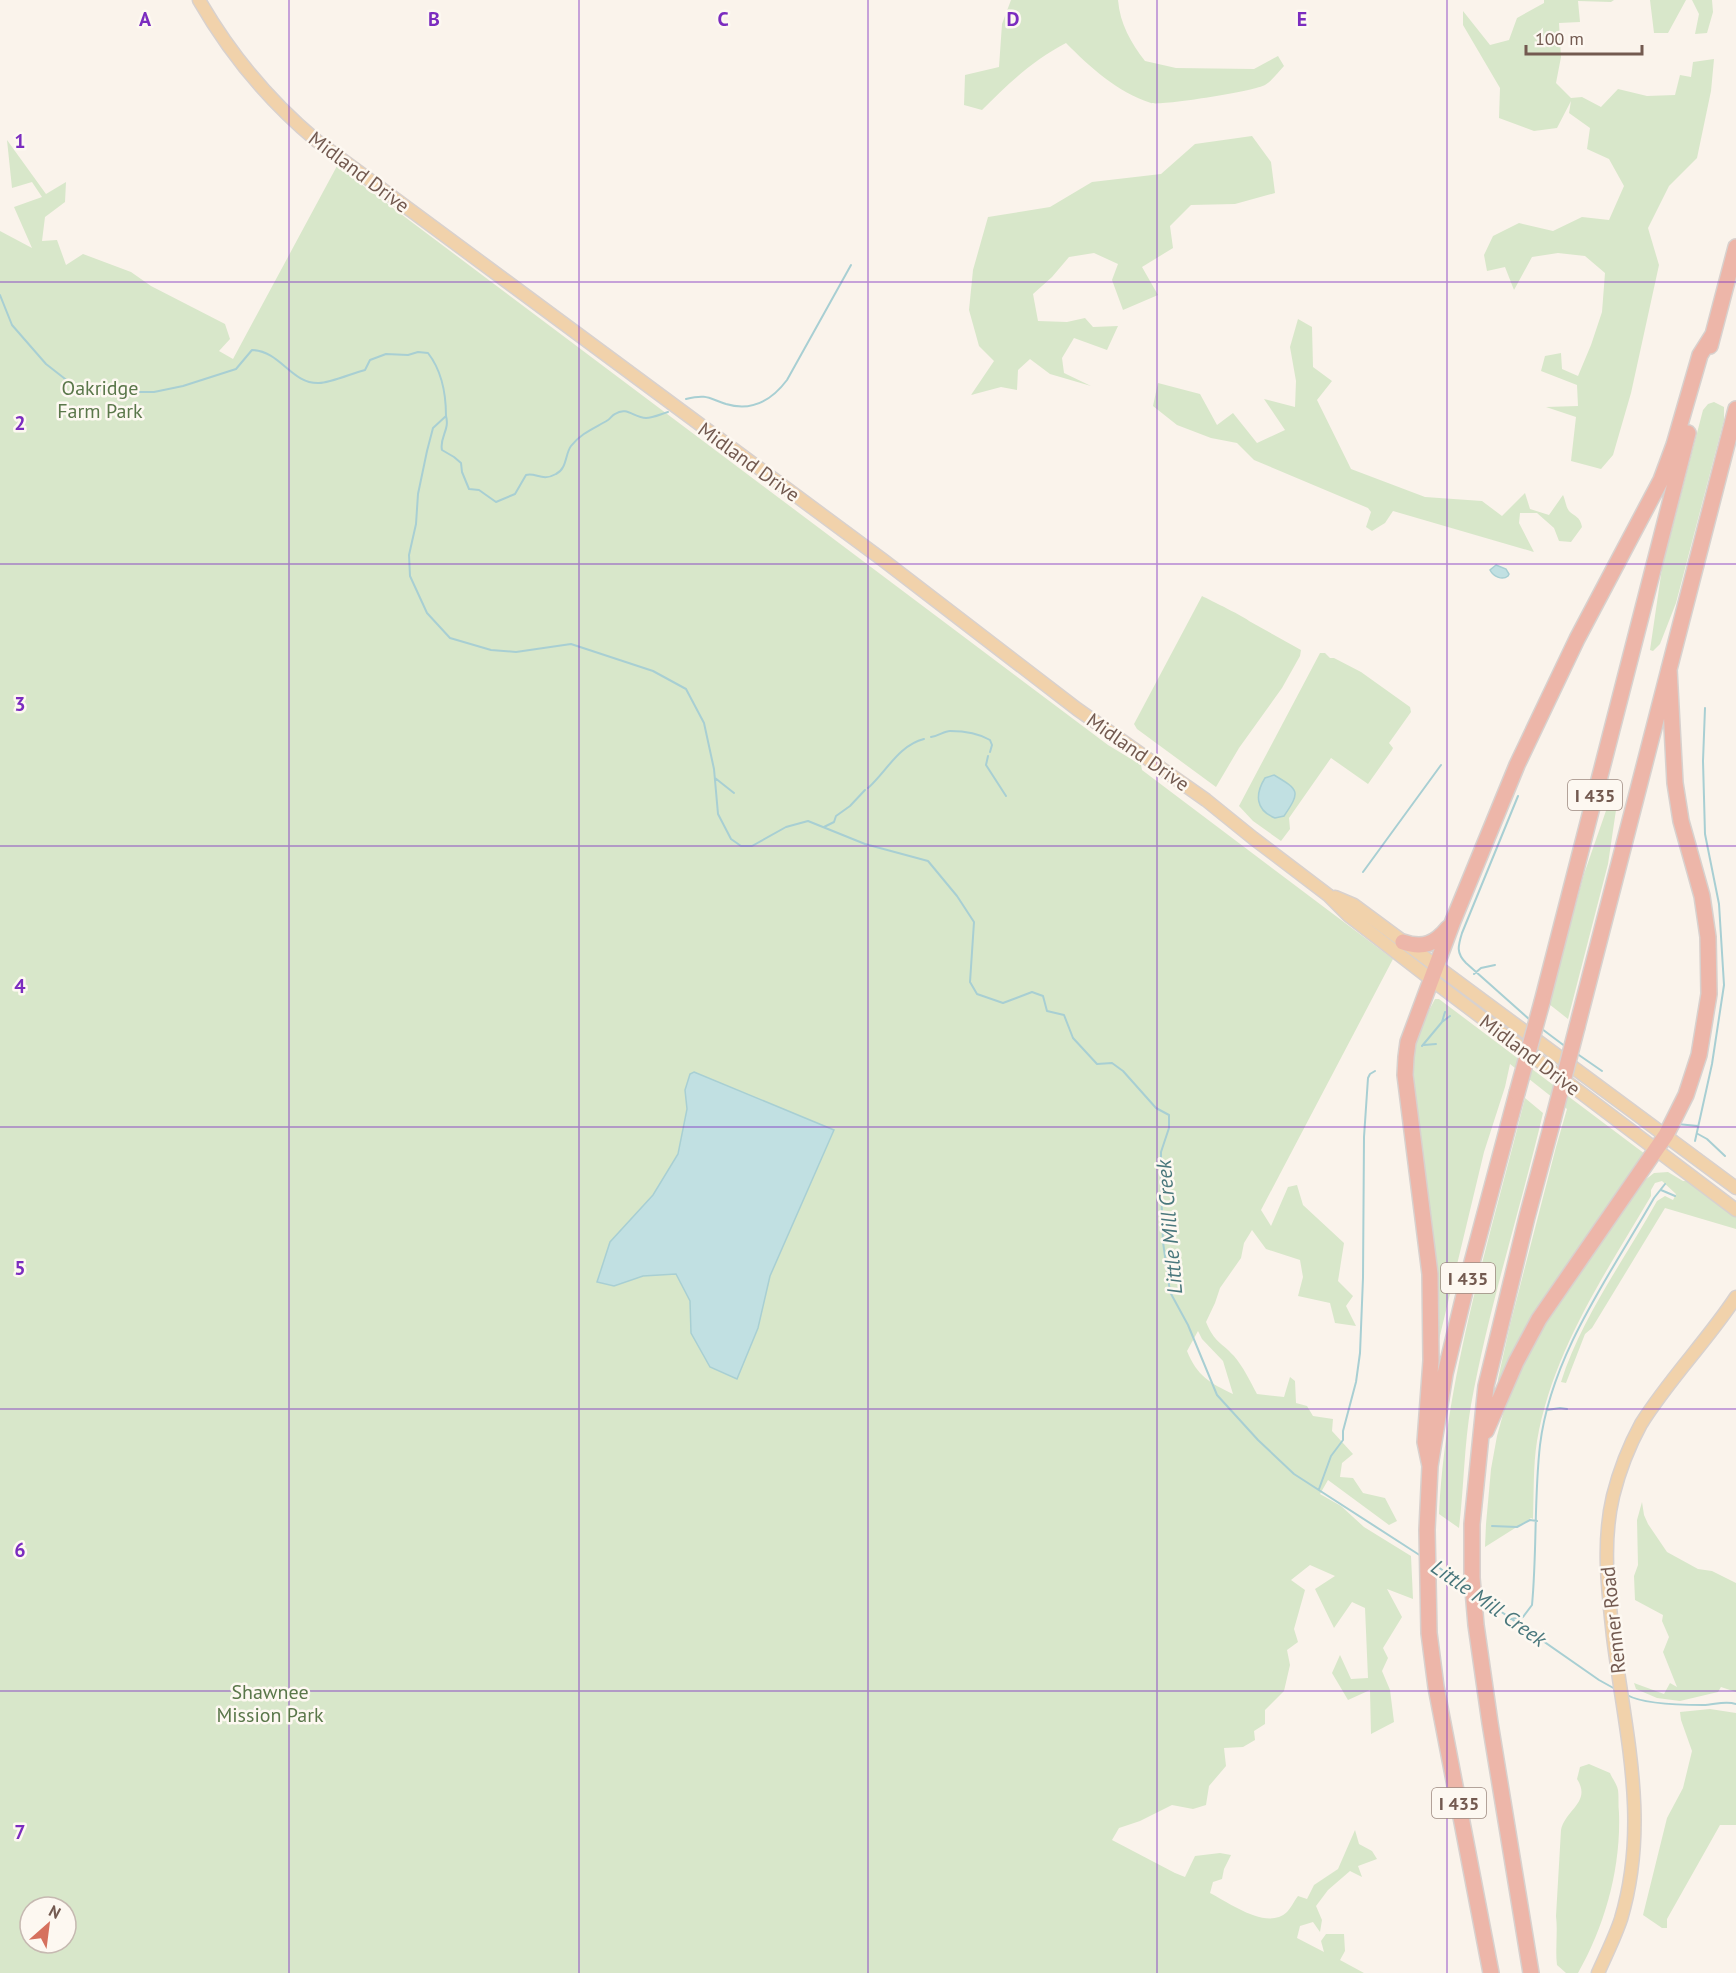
<svg xmlns="http://www.w3.org/2000/svg" width="1736" height="1973" viewBox="0 0 1736 1973" font-family="'PT Sans',sans-serif">
<style>
.green{fill:#d8e7ca;fill-rule:evenodd}
.water{fill:#c1e0e2;stroke:#a8cfd3;stroke-width:1.5}
.lines{fill:none;stroke-linecap:round;stroke-linejoin:round}
.stream{stroke:#a8cfd3;stroke-width:2}
.major-casing{stroke:#d8d1ce;stroke-width:15}
.highway-casing{stroke:#d8d1ce;stroke-width:18}
.major{stroke:#f1d2ab;stroke-width:12}
.highway{stroke:#edb6a9;stroke-width:15}
.highway-bridge-casing{stroke:#d8d1ce;stroke-width:18;stroke-linecap:butt}
.highway-bridge{stroke:#edb6a9;stroke-width:15}
.grid{fill:none;stroke:#7b2cbf;stroke-width:1.5;stroke-opacity:0.55}
.labels{text-anchor:middle;dominant-baseline:central;stroke-width:5;stroke-linejoin:round;paint-order:stroke}
.shield{fill:#fdf8f1;stroke:#9c8980;stroke-width:1.5}
.shield-label{font-size:18px;font-weight:bold;fill:#735a50}
.street-label{font-size:20px;fill:#735a50;stroke:#fdf8f1}
.park-label{font-size:20px;fill:#5a774a;stroke:#fdf8f1}
.water-label{font-size:21px;font-style:italic;fill:#49777c;stroke:#fdf8f1}
.grid-label{font-size:20px;text-anchor:middle;font-weight:bold;fill:#7b2cbf;stroke:#fdf8f1;stroke-width:5;stroke-linejoin:round;paint-order:stroke}
</style>
<rect width="100%" height="100%" fill="#faf3eb"/>
<!-- green -->
<path class="green" d="M1011,0H1118C1120,24 1131,43 1145,61L1176,68L1254,69L1278,56L1284,66C1278,72 1272,81 1265,85C1255,91 1161,106 1151,103C1117,92 1091,68 1066,43C1033,60 1008,84 982,110L964,105L965,75L999,67L1002,24Z
M1544,0H1614L1611,2L1578,1L1580,22L1559,23L1561,57L1556,83L1571,98L1582,97L1601,107L1618,89L1647,96L1675,95L1680,75L1691,77L1693,62L1714,59L1711,91L1697,158L1669,186L1648,228L1659,265L1631,393L1613,455L1601,469L1571,461L1576,417L1546,407L1578,406L1577,385L1541,371L1545,356L1561,353L1562,369L1578,376L1591,345L1602,312L1605,273L1585,256L1558,253L1532,257L1514,290L1505,267L1487,271L1484,255L1493,236L1519,223L1553,231L1582,217L1609,220L1624,186L1609,159L1587,149L1590,128L1569,113L1571,101L1557,128L1534,131L1499,118L1500,88L1463,25V11L1490,45L1509,40L1517,18L1544,3Z
M1650,0H1686L1668,33H1654Z
M1692,0H1712L1713,12L1707,33L1695,34L1699,14Z
M1252,136L1271,162L1275,193L1235,204L1191,205L1170,226L1173,248L1142,267L1158,295L1123,310L1112,280L1118,264L1094,253L1069,257L1052,277L1033,294L1038,321L1067,322L1085,318L1093,327L1118,326L1107,350L1074,338L1062,358L1064,373L1091,386L1050,374L1030,359L1018,370L1017,390L1001,387L971,395L994,361L979,346L969,310L973,270L988,217L1050,207L1092,182L1161,174L1195,144Z
M7,140L46,194L66,182L65,202L45,217L42,241L57,240L66,265L83,254L131,272L151,286L225,324L230,339L219,351L233,359L337,166L1108,745L1141,765L1142,770L1393,959L1261,1210L1271,1226L1288,1187L1297,1185L1303,1205L1344,1243L1338,1281L1353,1296L1346,1306L1356,1326L1335,1323L1330,1303L1298,1296L1303,1277L1300,1260L1266,1249L1252,1230L1244,1243L1241,1258L1220,1288L1215,1303L1206,1322C1215,1343 1220,1341 1234,1356C1244,1368 1250,1381 1257,1394L1284,1397L1290,1377L1295,1381L1296,1403L1307,1406L1313,1416L1333,1419L1332,1431L1353,1454L1342,1463L1340,1477L1353,1478L1363,1493L1385,1498L1397,1521L1389,1525L1328,1480L1320,1494L1341,1506L1364,1527L1411,1556L1413,1599L1387,1589L1402,1617L1383,1648L1388,1658L1382,1671L1390,1690L1394,1722L1371,1734L1370,1690L1348,1700L1332,1673L1340,1655L1351,1679L1368,1678L1365,1608L1352,1602L1334,1628L1315,1589L1335,1576L1310,1565L1291,1580L1305,1590L1294,1629L1298,1642L1287,1650L1290,1665L1284,1691L1265,1710V1724L1254,1731L1255,1740L1243,1747L1224,1748L1226,1766L1209,1786L1206,1805L1193,1809L1172,1805L1140,1821L1119,1828L1112,1840L1175,1873L1185,1877L1195,1856L1220,1853L1231,1855L1224,1869L1222,1879L1213,1882L1210,1893C1230,1903 1267,1931 1287,1912C1291,1908 1294,1901 1298,1896L1307,1899L1314,1885L1338,1869L1355,1830L1359,1844L1372,1851L1377,1859L1358,1866L1362,1877L1350,1871L1328,1890L1316,1906L1322,1920L1320,1932L1313,1922L1300,1926L1297,1938L1324,1952L1321,1941L1326,1934H1344L1345,1951L1340,1960L1364,1973H0V231L32,248L14,207L42,197L32,182L12,188ZM1198,1331L1202,1339L1223,1361L1233,1394C1210,1383 1197,1376 1187,1351ZM30,1907H66V1943H30Z
M1298,319L1312,327L1313,367L1332,381L1317,400L1351,469L1425,497L1482,501L1502,516L1525,493L1530,509L1549,515L1563,495C1565,499 1566,507 1569,511C1575,517 1580,516 1582,527L1571,542L1559,541L1554,528L1537,513H1520L1519,523L1534,552L1393,511L1385,523L1372,531L1366,527L1371,512L1368,508L1254,460L1237,443L1211,438L1177,425L1153,406L1158,383L1200,394L1217,425L1233,413L1257,443L1285,430L1264,399L1295,407L1296,381L1290,347Z
M1714,402L1724,407V420L1676,603L1660,644L1653,651L1650,650L1662,568L1703,410L1708,404Z
M1202,596C1210,600 1247,618 1249,621L1301,650L1300,656L1282,688L1239,748L1216,787L1137,729L1134,724Z
M1320,653H1325L1330,658H1334L1361,672L1410,707L1411,712L1389,743L1393,748L1392,750L1368,784L1331,758L1289,818L1290,829L1281,841L1253,821L1239,806Z
M1616,782L1620,783L1608,864L1568,1019L1549,1004L1584,874Z
M1435,999H1439L1645,1154L1599,1219L1536,1312L1500,1384L1498,1383V1379L1510,1325L1556,1147L1567,1109L1510,1064L1505,1087L1484,1152L1437,1348L1411,1070L1416,1035Z
M1525,1098L1543,1113C1520,1211 1489,1306 1471,1405C1464,1446 1464,1487 1459,1528L1439,1514C1446,1372 1491,1236 1525,1098Z
M1668,1172L1683,1181H1687L1736,1217V1229L1665,1208L1592,1328L1585,1334L1566,1383L1561,1382C1581,1318 1625,1259 1657,1201L1665,1196L1673,1200L1676,1194L1662,1181L1655,1183L1651,1190V1196C1605,1274 1553,1350 1537,1441C1533,1466 1534,1493 1533,1519L1531,1518L1485,1547L1486,1524L1491,1469L1497,1436L1508,1396L1538,1333L1645,1180L1654,1173Z
M1642,1502L1644,1515L1648,1524L1667,1552L1698,1569L1712,1571L1736,1583V1692L1721,1687L1718,1692L1680,1701L1657,1698L1636,1689L1634,1683L1664,1694L1670,1683L1677,1687L1663,1652L1669,1637L1662,1621L1663,1615L1635,1600L1634,1576L1638,1565L1637,1520Z
M1710,1709L1736,1713V1825H1720L1667,1919V1928H1662L1643,1915L1667,1818L1683,1788L1692,1751L1681,1720L1680,1712Z
M1589,1764L1610,1773C1612,1778 1617,1784 1618,1790C1619,1797 1618,1805 1619,1813C1621,1868 1605,1926 1578,1973H1566L1557,1965C1555,1949 1558,1933 1556,1916L1561,1830C1565,1810 1592,1802 1577,1779L1580,1767Z"/>
<!-- water -->
<path class="water" d="M1496,565L1506,569L1509,574L1508,576C1502,581 1493,576 1490,570Z
M1274,775C1299,790 1301,791 1284,816L1275,818C1255,810 1255,794 1265,778Z
M694,1072L834,1130L770,1276L758,1328L737,1379L710,1367L691,1333L690,1301L676,1274L643,1276L614,1286L597,1282L610,1242L653,1195L678,1154L687,1109L685,1090L690,1074Z"/>
<g class="lines">
<!-- stream -->
<path class="stream" d="M0,295L12,325L46,364L69,382L106,392H154L183,386L236,369L252,350C281,351 291,384 319,383C330,383 353,373 365,370L370,360L386,354L408,355L418,352L428,353C442,371 446,393 446,416L433,428L427,451L418,494L416,524L409,555L410,576L427,613L450,638L491,650L516,652L571,644L653,671L686,689L704,723L714,769L718,814L731,839L741,846H752L786,827L808,821L865,844L928,861L957,896L974,922L970,982L977,994L1003,1003L1032,992L1043,996L1047,1011L1064,1015L1073,1038L1097,1064L1112,1063L1123,1071L1156,1108L1169,1115V1128L1161,1152V1186L1163,1242L1170,1292L1188,1325L1217,1395L1258,1440L1294,1474L1421,1556
M686,399C707,394 708,398 726,404C752,412 772,400 787,380L851,265
M446,416C450,430 439,438 442,450L454,457L461,463L462,472L469,489L479,490L496,502L515,494L526,475C536,472 542,482 556,474C567,469 565,454 571,446C581,433 595,428 608,420C611,418 612,415 615,414C627,406 634,418 646,418C653,418 661,414 668,412
M931,737C939,736 944,731 950,731C964,731 978,733 990,740L992,745L990,752
M988,756L986,765L1006,796
M715,778L734,793
M868,788C886,772 899,745 924,739
M1518,796L1462,933C1458,946 1456,953 1466,963L1530,1020
M824,827L834,822L836,816L850,806L865,790
M1363,872L1441,765
M1474,974L1481,968L1495,965
M1442,1022L1450,1016
M1542,1029L1566,1047
M1424,1045L1436,1044
M1422,1046L1442,1022L1445,1012
M1576,1053L1602,1071
M1677,1124L1698,1126
M1698,1134L1707,1139L1725,1156
M1695,1141L1712,1064L1724,985L1719,904L1705,834L1703,761L1705,708
M1661,1190L1675,1196
M1547,1410L1560,1408L1567,1409
M1319,1489L1331,1456L1343,1440V1431L1356,1382L1360,1353L1363,1278L1364,1137L1368,1078L1370,1074L1375,1071
M1492,1526L1517,1527L1530,1520L1537,1521
M1434,1564L1466,1587
M1480,1597L1599,1680L1617,1690
M1510,1619L1523,1617L1532,1605C1537,1552 1534,1498 1540,1445C1551,1355 1610,1275 1654,1198L1665,1184
M1627,1695C1643,1704 1683,1705 1703,1705C1714,1705 1725,1700 1736,1704"/>
<!-- major casing -->
<g class="major-casing">
<path id="major" d="M199,0C230,54 269,101 317,141L883,560L1077,709L1206,800L1253,838L1328,895L1348,915L1432,980L1736,1210
M1335,897L1354,905L1736,1188
M1598,1973C1606,1955 1615,1937 1621,1919C1650,1822 1625,1733 1613,1636C1608,1589 1602,1543 1613,1496C1619,1472 1629,1446 1641,1424C1669,1379 1707,1341 1736,1297"/>
</g>
<!-- highway casing -->
<g class="highway-casing">
<path id="highway" d="M1710,346L1736,247
M1403,942C1423,949 1435,944 1448,928
M1542,1002L1688,433
M1577,1027L1736,409
M1486,1431L1516,1362L1539,1319L1666,1135L1686,1095L1699,1055L1709,994L1708,937L1702,896L1681,821L1675,783L1669,669
M1430,1466L1425,1442L1431,1361L1430,1274L1405,1075L1406,1057L1408,1042L1453,921L1517,765L1577,639L1661,480L1674,445L1700,355L1712,336
M1491,1973L1436,1687L1429,1633L1427,1530L1430,1466L1445,1374L1471,1266L1517,1093
M1531,1973L1490,1723L1476,1625L1472,1578V1524L1486,1386L1527,1217L1553,1120"/>
</g>
<!-- major -->
<use href="#major" class="major"/>
<!-- highway -->
<use href="#highway" class="highway"/>
<!-- highway-bridge casing -->
<g class="highway-bridge-casing">
<path id="highway-bridge" d="M1517,1093L1542,1002
M1553,1120L1577,1027"/>
</g>
<!-- highway-bridge -->
<use href="#highway-bridge" class="highway-bridge"/>
</g>
<!-- grid -->
<path class="grid" d="M289,0V1973M579,0V1973M868,0V1973M1157,0V1973M1447,0V1973M0,282H1736M0,564H1736M0,846H1736M0,1127H1736M0,1409H1736M0,1691H1736"/>
<g class="labels">
<!-- shield labels -->
<g class="shield">
<rect x="1568" y="780" width="54" height="30" rx="4.5"/>
<rect x="1441" y="1263" width="54" height="30" rx="4.5"/>
<rect x="1432" y="1788" width="54" height="30" rx="4.5"/>
</g>
<g class="shield-label">
<text x="1595" y="795">I 435</text>
<text x="1468" y="1278">I 435</text>
<text x="1459" y="1803">I 435</text>
</g>
<!-- street labels -->
<g class="street-label">
<text transform="translate(359 172) rotate(37)">Midland Drive</text>
<text transform="translate(749 462) rotate(36)">Midland Drive</text>
<text transform="translate(1138 752) rotate(35)">Midland Drive</text>
<text transform="translate(1530 1055) rotate(37)">Midland Drive</text>
<text transform="translate(1613 1620) rotate(-96)">Renner Road</text>
</g>
<!-- park labels -->
<g class="park-label">
<text x="100" y="388">Oakridge<tspan x="100" dy="23">Farm Park</tspan></text>
<text x="270" y="1692">Shawnee<tspan x="270" dy="23">Mission Park</tspan></text>
</g>
<!-- water labels -->
<g class="water-label">
<text transform="translate(1169 1227) rotate(-95)">Little Mill Creek</text>
<text transform="translate(1489 1603) rotate(35)">Little Mill Creek</text>
</g>
</g>
<g class="grid-label">
<text x="145" y="26">A</text>
<text x="434" y="26">B</text>
<text x="723" y="26">C</text>
<text x="1013" y="26">D</text>
<text x="1302" y="26">E</text>
<text x="20" y="148">1</text>
<text x="20" y="430">2</text>
<text x="20" y="711">3</text>
<text x="20" y="993">4</text>
<text x="20" y="1275">5</text>
<text x="20" y="1557">6</text>
<text x="20" y="1839">7</text>
</g>
<!-- north arrow -->
<g transform="translate(48 1925) rotate(28)"><circle r="28" fill="#fdf8f1" stroke="#c6b9b1" stroke-width="1.5"/>
<path d="M0-4.5L10 22L0 15L-10 22Z" fill="#d6715e"/>
<text y="-9" font-size="16" font-weight="bold" text-anchor="middle" fill="#735a50">N</text>
</g>
<!-- scale -->
<path d="M1526 45v9h116v-9" fill="none" stroke="#735a50" stroke-width="3"/>
<text x="1535" y="45" font-size="18" fill="#735a50" stroke="#fdf8f1" stroke-width="4.5" paint-order="stroke">100 m</text>
</svg>
